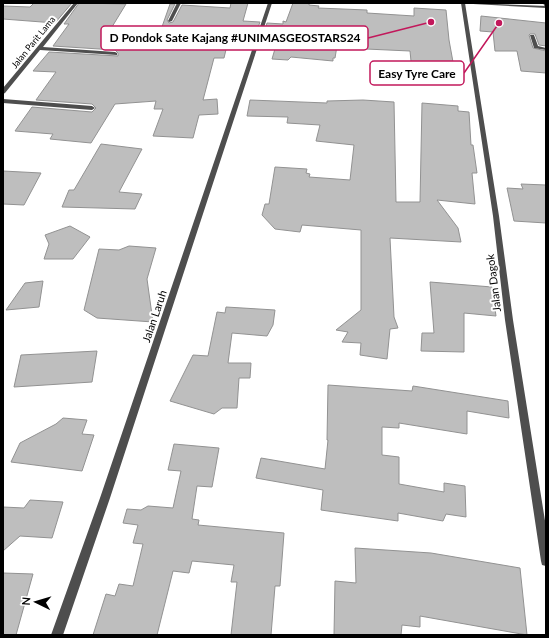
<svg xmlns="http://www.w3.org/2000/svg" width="549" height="638" viewBox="0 0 549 638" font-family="Lato,sans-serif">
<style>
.building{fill:#bebebe;stroke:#929292}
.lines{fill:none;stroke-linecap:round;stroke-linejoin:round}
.service{fill:#4e4e4e;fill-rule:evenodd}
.minor{fill:#4e4e4e;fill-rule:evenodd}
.tertiary{fill:#4e4e4e;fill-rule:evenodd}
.labels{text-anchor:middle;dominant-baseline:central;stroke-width:4;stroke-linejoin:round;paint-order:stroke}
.far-street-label{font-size:9px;fill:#000;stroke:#fff}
.street-label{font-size:11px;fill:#000;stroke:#fff}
.leader{fill:none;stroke:#c2185b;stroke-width:1.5}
.callout-dot{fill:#c2185b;stroke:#fff;stroke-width:1.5}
.callout{fill:#fff;stroke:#c2185b;stroke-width:1.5}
.callout-label{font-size:12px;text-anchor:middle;font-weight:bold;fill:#000}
</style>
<rect width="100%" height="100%" fill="#fff"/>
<!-- building -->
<path class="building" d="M34,3H72L55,23L3,19V6L30,7Z
M79,3L126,4L104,40L156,44L170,4H175L167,20L169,23L173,22L182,5L230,8L231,3H248L243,21L260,22L254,39L229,37L224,58H214L203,100L217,99L218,114L199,115L193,138L153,136L163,109H154L156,101L115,104L91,143L50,139L53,134L15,131L32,107L92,112L96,108L92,104L36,100L56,72L33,71L49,52L118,56V53L115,50L53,46L69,24H64Z
M293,3H309V5L319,6L318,8L367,10V13L414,16V8L446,10L449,40L455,73L412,71L410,51L366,49L367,41L338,40L335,58H333V61L291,57L288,60L272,59L277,42L262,39L267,23L283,24V21L286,22Z
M481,16L546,23V46L539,45L535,34H530L529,35L533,48L546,51V73L521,71L517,51H495L493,32L480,31Z
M250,100L327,103V101L363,100L394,102L396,202H420L422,103L458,106V111L469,112L471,145H473L477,173H472L475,204L437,200L458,228L461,242L390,238L394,317L398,328L390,329L387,359L360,355L361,343L342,342L348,332L336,330L361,310V230L302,225L300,232L275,229L262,215L265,204H269L275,167L307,169L306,173L310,174L309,177L350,180L354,145L316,141L320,125L287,123L288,117L247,116Z
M101,144L142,149L119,192L142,194L135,209L62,207L69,190H74Z
M3,171L41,173L24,205L3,204Z
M521,184L546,185V223L514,221L507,188L523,189Z
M70,226L90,237L73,259H44L49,244L45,235Z
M129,246L156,248L147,279L153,322L97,318L84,310L99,249L119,250Z
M43,281L39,307L6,310L25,283Z
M430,282L492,287L496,316L464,313V352L421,351L422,333H434Z
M226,307L275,310L273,325L267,336L232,333L228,363H251L250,378H239L237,408H222L214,414L170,401L193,355L208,356L217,312L225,313Z
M97,351L92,382L14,387L21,355Z
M328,385L412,391L413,386L508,401L509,418L467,411V434L399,423V428L382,427V455L399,457V484L444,492V483L465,486L466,517L446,514L443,521L398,513V521L321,510L323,490L256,478L261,458L325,469L328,440H327Z
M63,418L87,420L82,434L94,435L82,471L11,462L20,443L56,424Z
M174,444L219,448L212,487L197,486L192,519L199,520L198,525L284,533L280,586H275L271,635H231L237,582H231L234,565L192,561L189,573L173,571L157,635H93L106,594L115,596L119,584L133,586L143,544L133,543L138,525L123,523L127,509L141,510L148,506L173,508L181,471L168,470Z
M30,500L63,502L52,538L20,536L3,551V507L24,508Z
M355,548L431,553L520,568L527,635L420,616V627L402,625L401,635H334L335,581L356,583Z
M3,573L33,574L16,635H3Z"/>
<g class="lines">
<!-- service -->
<path class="service" d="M177,3H181L172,21L169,22L168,21Z
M543,3H546V7H545Z"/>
<!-- minor -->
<path class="minor" d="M74,3H78L43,47L115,52L117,53V55L40,50L5,93L3,94V88Z
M268,3H272L110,498L63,635H51L100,498Z
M461,3H465L499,216L513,320L546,527V566L542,565L541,561L505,320L493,216Z
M530,35H534L538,46L546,48V50L534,48Z
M3,99L92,106L95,108L92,110L3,103Z"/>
<!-- tertiary -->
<path class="tertiary" d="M471,3L546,6V8L473,4Z"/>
</g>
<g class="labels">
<!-- far-street labels -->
<g class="far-street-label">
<text transform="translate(33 42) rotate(-51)">Jalan Parit Lama</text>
</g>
<!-- street labels -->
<g class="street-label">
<text transform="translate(493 283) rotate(-97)">Jalan Dagok</text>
<text transform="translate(154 316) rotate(-71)">Jalan Laruh</text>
</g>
</g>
<!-- callouts -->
<path class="leader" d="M431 22L368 38M499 23L464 73"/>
<g class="callout-dot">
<circle cx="431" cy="22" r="4"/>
<circle cx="499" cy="23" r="4"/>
</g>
<g class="callout">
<rect x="101" y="26" width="267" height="24" rx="4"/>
<rect x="370" y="61" width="94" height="24" rx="4"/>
</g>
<g class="callout-label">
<text x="235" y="42">D Pondok Sate Kajang #UNIMASGEOSTARS24</text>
<text x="417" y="78">Easy Tyre Care</text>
</g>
<!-- border -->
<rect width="549" height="638" fill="none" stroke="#000000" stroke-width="8"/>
<!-- north arrow -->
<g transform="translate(36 602) rotate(275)" stroke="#ffffff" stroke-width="3" paint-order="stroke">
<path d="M0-3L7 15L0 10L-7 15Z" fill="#000000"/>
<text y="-6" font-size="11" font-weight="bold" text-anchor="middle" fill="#000000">N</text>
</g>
</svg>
